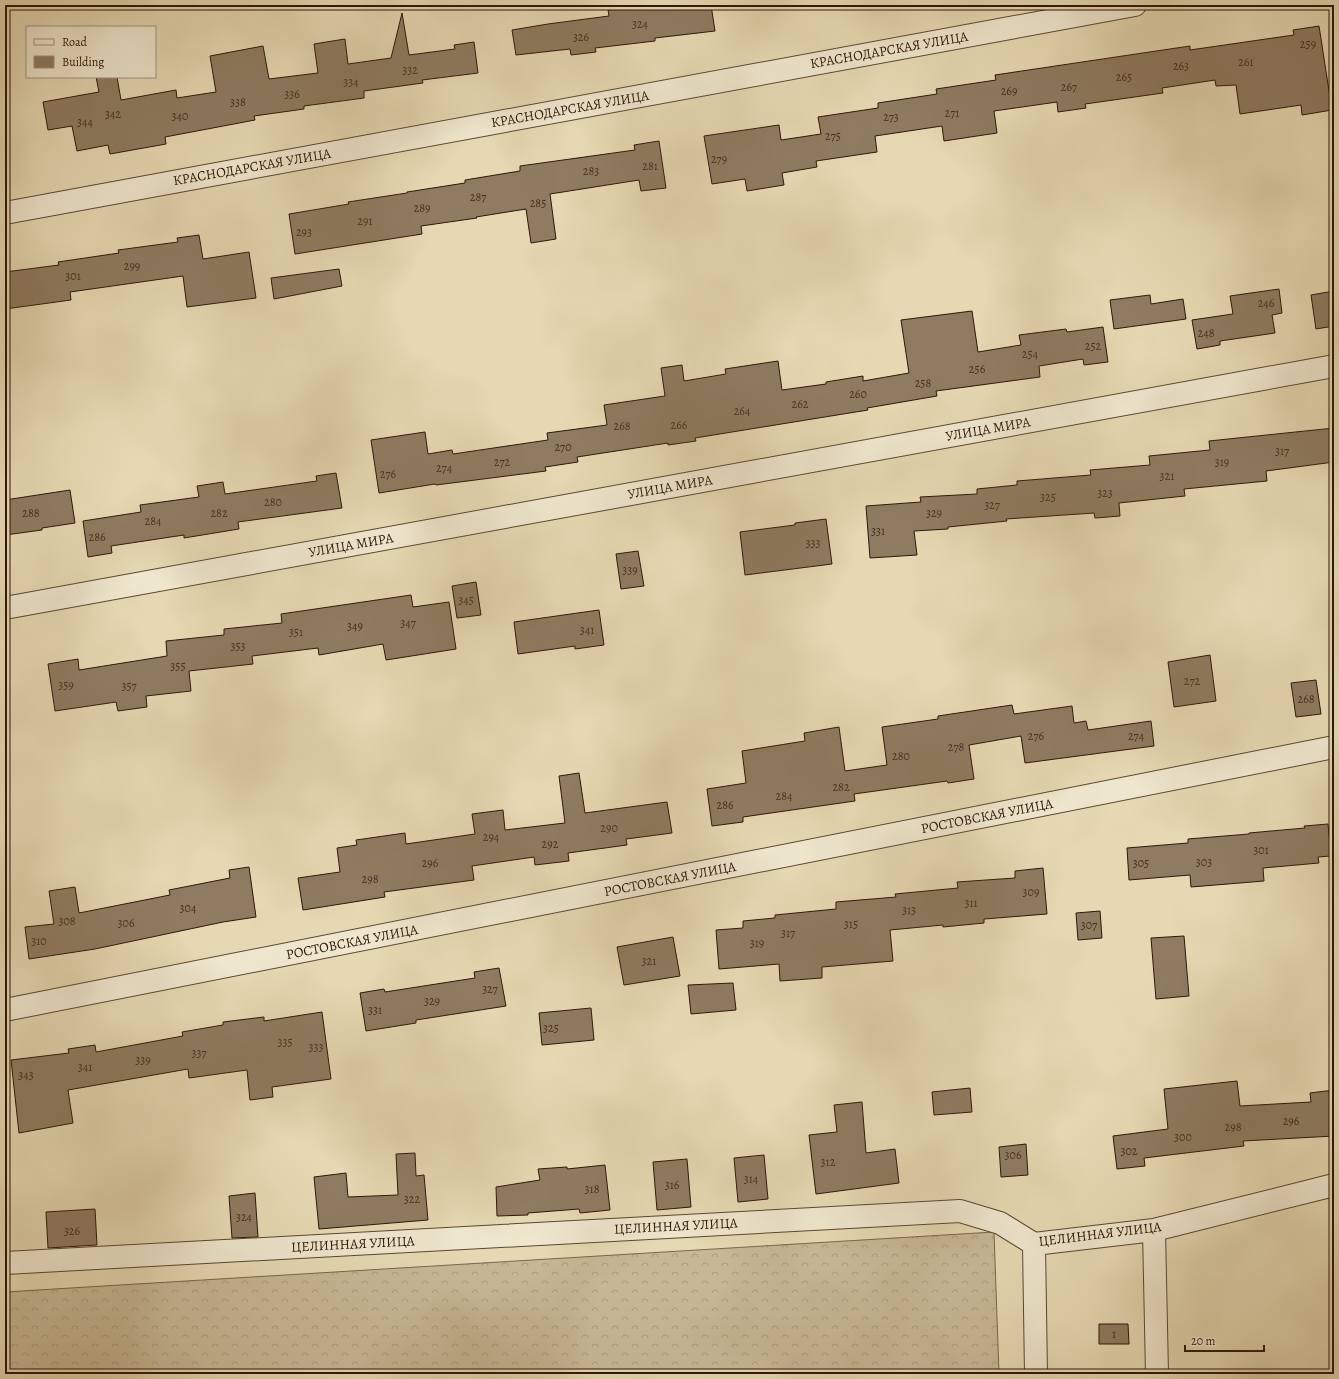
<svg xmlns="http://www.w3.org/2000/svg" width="1339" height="1379" viewBox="0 0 1339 1379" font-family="Alegreya,serif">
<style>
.forest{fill:url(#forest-crowns);stroke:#7a674f}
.building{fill:#8e7b61;stroke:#2f1709}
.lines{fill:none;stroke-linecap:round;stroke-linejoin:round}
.minor-casing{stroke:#5c4733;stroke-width:24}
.tertiary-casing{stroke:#5c4733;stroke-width:24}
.minor{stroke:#eee6cd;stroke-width:22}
.tertiary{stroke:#eee6cd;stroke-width:22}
.labels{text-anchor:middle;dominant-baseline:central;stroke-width:3.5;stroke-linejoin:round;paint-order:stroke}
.number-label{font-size:12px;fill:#47301f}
.street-label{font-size:14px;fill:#2f1709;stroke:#eee6cd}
</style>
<defs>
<pattern id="forest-crowns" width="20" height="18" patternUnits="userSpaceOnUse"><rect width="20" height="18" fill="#c6b795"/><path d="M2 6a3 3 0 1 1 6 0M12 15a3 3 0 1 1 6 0" fill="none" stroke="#aa9d7f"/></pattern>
</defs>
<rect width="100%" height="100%" fill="#e5d8b2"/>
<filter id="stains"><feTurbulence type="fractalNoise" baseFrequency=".005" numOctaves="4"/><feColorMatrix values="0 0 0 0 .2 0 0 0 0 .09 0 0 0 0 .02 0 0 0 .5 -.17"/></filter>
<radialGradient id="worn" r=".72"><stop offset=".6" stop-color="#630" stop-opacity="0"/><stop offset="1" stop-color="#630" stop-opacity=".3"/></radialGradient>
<!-- forest -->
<path class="forest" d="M994,1232L999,1374H5V1292Z"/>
<!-- building -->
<path class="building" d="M650,5H711L715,31L655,38V41L595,48L596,52L571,55L570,49L516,55L512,30L548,24L609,16L608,10Z
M402,13L409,55L455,49L454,45L474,42L478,73L422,80L423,83L364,91V98L304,106V109L254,116L255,120L165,137L166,144L110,154L108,145L77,151L72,126L48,130L43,102L99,92L96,77H117L121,100L176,90L177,98L216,92L210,56L263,46L269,79L318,73L314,44L345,39L348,64L391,58Z
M1319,26L1332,110L1302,115L1301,105L1240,114L1236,85L1216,86L1215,80L1162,88L1163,93L1085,104L1086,108L1058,112L1057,102L994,111L997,133L944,141L942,126L875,136L877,152L816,161L817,167L782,173L784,185L747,191L745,179L712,184L704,136L779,125L781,140L821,134L818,117L878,108V103L937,94L936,89L996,80L995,75L1190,46V50L1294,35L1293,30Z
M659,141L666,188L641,191L639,180L550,194L556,239L531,243L526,209L476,217L477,218L421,226L422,234L295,254L289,214L349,204L348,202L407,193V192L465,183V180L520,171V166L635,150L634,145Z
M199,235L203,259L249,252L256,298L187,307L183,276L70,292L71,300L5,309V272L59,265L58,262L119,253L118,250L178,242L177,238Z
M339,269L342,286L274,299L271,278Z
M1279,289L1282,313L1272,315L1275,333L1220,341V345L1197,349L1192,320L1233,314L1230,296Z
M1334,291V326L1316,329L1311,295Z
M1150,295L1151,304L1183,299L1186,319L1114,329L1110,300Z
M972,311L978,352L1021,345L1019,335L1066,329L1067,332L1103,327L1108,362L1084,365L1083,359L1039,366L1040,377L936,391L937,396L867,408L868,410L695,438L696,441L668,445V443L577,457L578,462L545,467L546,471L436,485L435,484L379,493L371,440L425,432L428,454L452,450L453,454L548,440L547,433L607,425L604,405L665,396L661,368L682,365L684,381L726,374L725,369L778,361L782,390L826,384V382L863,376V381L909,373L901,320Z
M1334,428V462L1266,471L1267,481L1184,489L1185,496L1119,503L1120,516L1095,518L1094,513L1006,519L1007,521L948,527V529L914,531L917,555L870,558L866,506L921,502L920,497L977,494V489L1017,485V481L1091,475L1090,470L1150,465L1149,456L1210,450L1209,441Z
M336,473L342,508L238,522L239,529L184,538V535L111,546L112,553L88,557L83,521L141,512L140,505L199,497L197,486L223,482L225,494L317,481L316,476Z
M70,490L75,523L42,528V530L5,535V500Z
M826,519L832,564L745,575L740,532L795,525V523Z
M638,551L644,586L621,589L616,554Z
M476,582L481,615L457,618L452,586Z
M411,595L413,607L449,602L456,649L386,660L383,644L319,655L318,648L252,656L253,664L189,671L191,691L146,696L147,707L118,711L116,702L55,711L48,664L78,659L79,670L167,656L166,641L224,635V629L282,623L281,614Z
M599,610L604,645L575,649V646L518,654L514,622Z
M1210,655L1216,701L1174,707L1168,662Z
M1316,680L1321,714L1296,717L1291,683Z
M1012,705L1014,714L1072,706L1074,723L1086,721L1088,730L1151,721L1154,746L1025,763L1021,736L969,745L974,779L948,783L947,781L854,794L855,801L743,817V822L712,826L707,789L746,783L742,751L805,741L804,733L839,727L845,771L887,765L882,727L938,719V716Z
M579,773L585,813L667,802L672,833L626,839L627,845L568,853L569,861L535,865L534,857L472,866L474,880L384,892L385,897L303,910L298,878L340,872L337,848L357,845L356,840L405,833L406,844L475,834L472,814L503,810L505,830L565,823L559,776Z
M1328,824L1331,856L1318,857L1319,863L1263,868L1264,881L1191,887L1190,875L1129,880L1127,848L1188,843V839L1249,834V833L1305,828L1304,826Z
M249,867L256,917L223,922L95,949L29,959L25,927L54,924L49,891L75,887L79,913L170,895L169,890L230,878L229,870Z
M1043,868L1047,914L984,919V923L943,927V925L890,930L893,961L822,967V978L780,981L779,964L719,969L716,930L743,928V921L775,918V915L836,909V902L896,897L895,894L958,888L957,882L1015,878V871Z
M1100,911L1102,938L1078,940L1076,913Z
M1184,936L1189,996L1156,999L1151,938Z
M673,937L680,976L624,985L617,947Z
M499,968L506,1006L416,1020V1023L366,1031L360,993L384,989L385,992L475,978L474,972Z
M733,983L736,1010L691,1014L688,985Z
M591,1008L594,1040L542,1045L539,1013Z
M322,1012L331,1079L272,1087L273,1097L250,1100L247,1070L189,1078L188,1069L68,1090L73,1123L19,1133L11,1060L69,1053L68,1049L95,1045L96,1052L183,1036L182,1032L223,1025V1022L264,1017V1021Z
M1237,1081L1240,1106L1311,1102L1310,1093L1334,1090V1136L1243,1141L1244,1146L1144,1158L1145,1166L1117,1169L1113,1136L1168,1129L1164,1089Z
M970,1088L972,1112L934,1115L932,1092Z
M862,1102L866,1153L895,1149L899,1183L816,1194L809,1135L837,1132L834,1105Z
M1026,1144L1028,1175L1001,1177L999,1147Z
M415,1153L416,1176L424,1175L428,1220L319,1229L314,1177L346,1173L348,1197L398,1195L396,1154Z
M764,1155L768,1199L738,1202L734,1158Z
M687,1159L691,1207L657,1210L653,1162Z
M605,1165L610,1210L580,1213L579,1209L528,1213V1215L497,1216L496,1187L540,1180L538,1169L567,1167V1169Z
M255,1193L258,1237L232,1238L229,1196Z
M95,1209L97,1245L48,1248L46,1212Z
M1099,1324H1128L1129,1344H1099Z"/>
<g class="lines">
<!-- minor casing -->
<g class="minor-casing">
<path id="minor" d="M5,608L1334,366
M5,1010L1334,747
M1154,1230L1157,1374
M1034,1244L1036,1374
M5,1263L960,1211L1000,1223L1034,1244L1154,1230L1334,1185"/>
</g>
<!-- tertiary casing -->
<g class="tertiary-casing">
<path id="tertiary" d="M5,213L1135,5"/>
</g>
<!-- minor -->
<use href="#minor" class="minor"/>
<!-- tertiary -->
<use href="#tertiary" class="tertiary"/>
</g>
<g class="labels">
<!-- number labels -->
<g class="number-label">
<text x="640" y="24">324</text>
<text x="581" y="37">326</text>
<text x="1308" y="44">259</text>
<text x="1246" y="62">261</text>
<text x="1181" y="66">263</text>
<text x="410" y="70">332</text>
<text x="1124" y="77">265</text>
<text x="351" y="82">334</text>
<text x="1069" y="87">267</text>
<text x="1009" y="91">269</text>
<text x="292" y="94">336</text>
<text x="238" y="102">338</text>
<text x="952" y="113">271</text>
<text x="113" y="114">342</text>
<text x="180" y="116">340</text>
<text x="891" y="117">273</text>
<text x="85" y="122">344</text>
<text x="833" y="136">275</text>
<text x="719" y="159">279</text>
<text x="650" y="166">281</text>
<text x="591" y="171">283</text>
<text x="478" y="197">287</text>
<text x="538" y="203">285</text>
<text x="422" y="208">289</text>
<text x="365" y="221">291</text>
<text x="304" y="232">293</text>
<text x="132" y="266">299</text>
<text x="73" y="276">301</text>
<text x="1266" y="303">246</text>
<text x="1206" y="333">248</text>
<text x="1093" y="346">252</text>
<text x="1030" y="354">254</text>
<text x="977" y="369">256</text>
<text x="923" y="383">258</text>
<text x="858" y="394">260</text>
<text x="800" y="404">262</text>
<text x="742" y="411">264</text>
<text x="679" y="425">266</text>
<text x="622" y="426">268</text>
<text x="563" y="447">270</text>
<text x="1282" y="451">317</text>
<text x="502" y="462">272</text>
<text x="1222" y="462">319</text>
<text x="444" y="468">274</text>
<text x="388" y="474">276</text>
<text x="1167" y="476">321</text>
<text x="1105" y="493">323</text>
<text x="1048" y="497">325</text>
<text x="273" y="502">280</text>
<text x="992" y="505">327</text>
<text x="31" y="513">288</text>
<text x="219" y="513">282</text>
<text x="934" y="513">329</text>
<text x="153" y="521">284</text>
<text x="878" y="531">331</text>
<text x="97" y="537">286</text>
<text x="813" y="543">333</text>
<text x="630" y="570">339</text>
<text x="466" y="600">345</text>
<text x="408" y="623">347</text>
<text x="355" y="626">349</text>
<text x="587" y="630">341</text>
<text x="296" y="632">351</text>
<text x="238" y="646">353</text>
<text x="178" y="666">355</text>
<text x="1192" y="681">272</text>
<text x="66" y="685">359</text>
<text x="129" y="686">357</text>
<text x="1306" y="699">268</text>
<text x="1036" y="736">276</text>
<text x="1136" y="736">274</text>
<text x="956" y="747">278</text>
<text x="901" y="756">280</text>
<text x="841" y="787">282</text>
<text x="784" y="796">284</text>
<text x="725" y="805">286</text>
<text x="609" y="828">290</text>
<text x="491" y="837">294</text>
<text x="550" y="844">292</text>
<text x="1261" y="850">301</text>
<text x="1204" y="862">303</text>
<text x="430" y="863">296</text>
<text x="1141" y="863">305</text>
<text x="370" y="879">298</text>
<text x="1031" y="892">309</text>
<text x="971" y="903">311</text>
<text x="188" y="908">304</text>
<text x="909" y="910">313</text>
<text x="67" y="921">308</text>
<text x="126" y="923">306</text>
<text x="851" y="924">315</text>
<text x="1089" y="925">307</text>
<text x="788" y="933">317</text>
<text x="39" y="941">310</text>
<text x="757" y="943">319</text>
<text x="649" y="961">321</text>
<text x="490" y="989">327</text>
<text x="432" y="1001">329</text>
<text x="375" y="1010">331</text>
<text x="551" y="1028">325</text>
<text x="285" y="1042">335</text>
<text x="316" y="1047">333</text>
<text x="199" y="1053">337</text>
<text x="143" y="1060">339</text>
<text x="85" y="1067">341</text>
<text x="26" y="1075">343</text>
<text x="1291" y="1121">296</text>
<text x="1233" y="1127">298</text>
<text x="1183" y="1137">300</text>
<text x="1129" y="1151">302</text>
<text x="1013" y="1155">306</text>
<text x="828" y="1162">312</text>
<text x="751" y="1179">314</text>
<text x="672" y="1185">316</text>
<text x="592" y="1189">318</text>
<text x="412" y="1199">322</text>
<text x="244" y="1217">324</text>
<text x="72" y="1231">326</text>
<text x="1114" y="1334">1</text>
</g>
<!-- street labels -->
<g class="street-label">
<text transform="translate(889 50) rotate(-10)">КРАСНОДАРСКАЯ УЛИЦА</text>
<text transform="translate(570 109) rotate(-10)">КРАСНОДАРСКАЯ УЛИЦА</text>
<text transform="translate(252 167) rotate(-10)">КРАСНОДАРСКАЯ УЛИЦА</text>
<text transform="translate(988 429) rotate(-10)">УЛИЦА МИРА</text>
<text transform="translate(670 487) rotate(-10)">УЛИЦА МИРА</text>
<text transform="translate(351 545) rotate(-10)">УЛИЦА МИРА</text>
<text transform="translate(987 816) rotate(-11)">РОСТОВСКАЯ УЛИЦА</text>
<text transform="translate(670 879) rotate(-11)">РОСТОВСКАЯ УЛИЦА</text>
<text transform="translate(352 942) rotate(-11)">РОСТОВСКАЯ УЛИЦА</text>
<text transform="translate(676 1226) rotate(-3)">ЦЕЛИННАЯ УЛИЦА</text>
<text transform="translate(1100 1234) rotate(-7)">ЦЕЛИННАЯ УЛИЦА</text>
<text transform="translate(353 1244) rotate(-3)">ЦЕЛИННАЯ УЛИЦА</text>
</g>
</g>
<!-- margin -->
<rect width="1339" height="1379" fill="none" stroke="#e5d8b2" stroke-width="20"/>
<rect x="6" y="6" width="1327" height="1367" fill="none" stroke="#2f1709" stroke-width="2"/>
<rect x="10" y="10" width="1319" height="1359" fill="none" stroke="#2f1709"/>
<!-- legend -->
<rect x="26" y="26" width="130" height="52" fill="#eee6cd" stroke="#a2937f"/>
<rect x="34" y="39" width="20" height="6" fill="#eee6cd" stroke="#a2937f"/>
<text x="62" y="46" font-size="12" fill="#2f1709">Road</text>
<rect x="34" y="56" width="20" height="12" fill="#8e7b61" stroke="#a2937f"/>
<text x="62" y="66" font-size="12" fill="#2f1709">Building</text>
<!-- scale -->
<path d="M1185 1345v6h79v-6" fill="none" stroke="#2f1709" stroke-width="2"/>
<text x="1191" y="1345" font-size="12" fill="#2f1709" stroke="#eee6cd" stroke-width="3" paint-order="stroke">20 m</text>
<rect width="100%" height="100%" filter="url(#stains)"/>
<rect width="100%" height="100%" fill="url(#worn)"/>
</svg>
